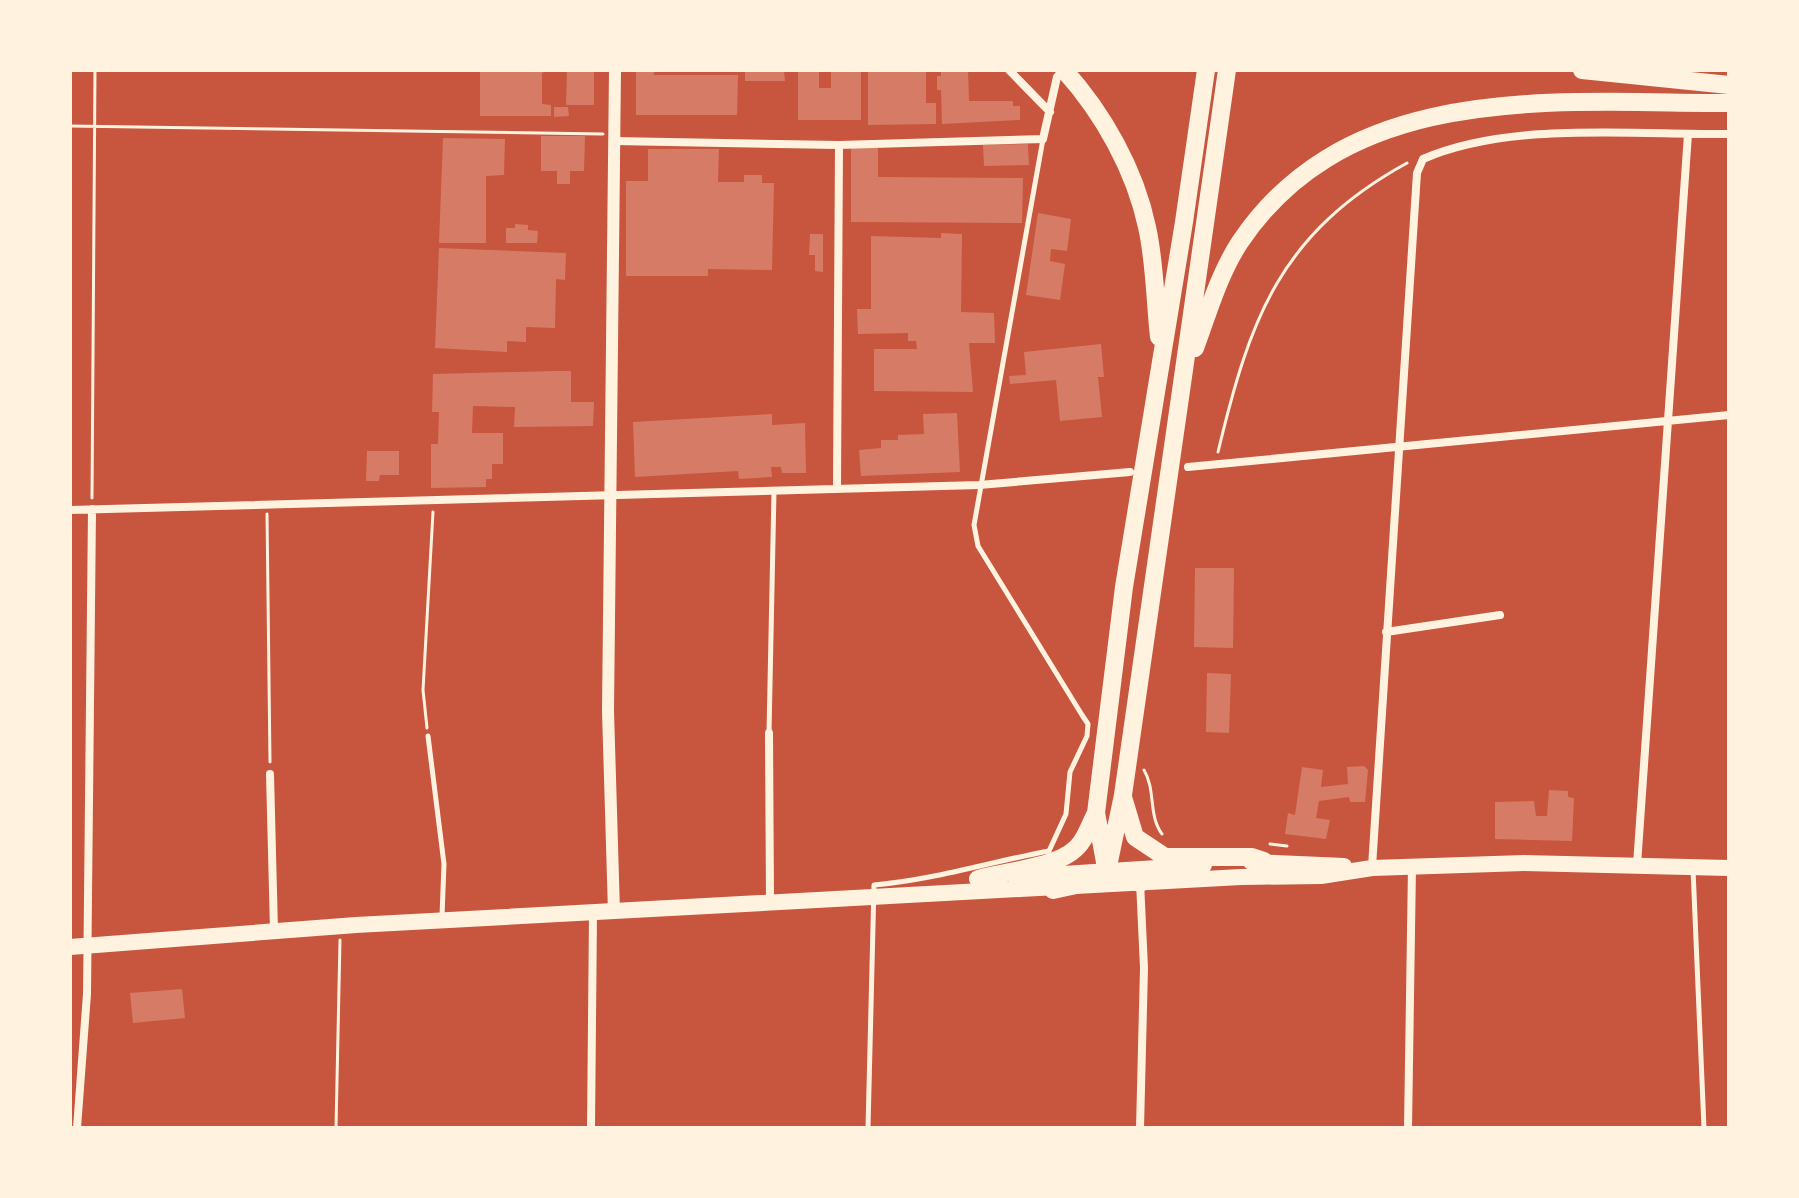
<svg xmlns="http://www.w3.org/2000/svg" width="1799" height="1198" viewBox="0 0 1799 1198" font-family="'IBM Plex Serif',serif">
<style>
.building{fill:#d67c66}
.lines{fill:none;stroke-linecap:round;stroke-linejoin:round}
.path{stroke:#fff3e0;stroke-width:3}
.service{stroke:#fff3e0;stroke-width:5}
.minor{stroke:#fff3e0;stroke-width:8}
.tertiary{stroke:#fff3e0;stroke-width:12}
.trunk{stroke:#fff3e0;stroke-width:16}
.motorway{stroke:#fff3e0;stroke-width:18}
</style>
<rect width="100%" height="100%" fill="#c8553d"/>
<!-- building -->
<path class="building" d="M480,70H548L542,73V104L551,105V116H480Z
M567,70H594V105H566Z
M636,70H654V75H738L737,115H636Z
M745,70H784L785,81H745Z
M798,70H819V88H831V70H861V120H798Z
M868,70H926V103H936V124L868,125Z
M941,70H968L969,101H1013V106H1020V120L942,124L941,90H937V76H941Z
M554,107H568L569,116L554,117Z
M541,136H585L584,171H570V184H557V171H541Z
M443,138L505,139L504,175L486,176V243H439Z
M1028,144L1029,165L984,166L983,145Z
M851,146H878V177L1023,178L1022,223L851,222Z
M648,149H719L718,182H744V175H762V183H774L772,270L708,269V276H626V181H648Z
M1038,213L1071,219L1067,251L1051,249L1050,261L1065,264L1060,300L1026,295Z
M515,224L528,225V230L538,231L537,243H506V228H515Z
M941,233L962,234L961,312L994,313L995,343H969L973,392L874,391V349H917L916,341H908V333L858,334L857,309H871V236L941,238Z
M810,234H823V272L815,271V255H809Z
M439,248L566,253L565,280L556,279L555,328L526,327V342L507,341V352L435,348Z
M1101,344L1104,377H1098L1102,417L1060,421L1056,380L1010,384L1009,376L1026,375L1024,352Z
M555,371H571V402H594L593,426L514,427L515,407L473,406L472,433H503V464H492V479H486V487L431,488V444H438L439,412H432L433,374Z
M957,413L960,472L861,476L859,450L881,448V440H898V435L924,434L923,414Z
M772,414V425L805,423L806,473H782L781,467H771L772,477L739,479L738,471L635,477L633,422Z
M367,451H399V475H380L379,481H366Z
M1195,568H1234L1233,648L1194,647Z
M1207,673L1231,674L1229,733L1206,732Z
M1364,766L1368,770L1365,802H1350L1349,797L1319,801L1316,818L1330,820L1326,839L1285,834L1288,813L1295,815L1302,767L1323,770L1321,787L1348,784L1347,767Z
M1549,790L1568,791V797L1574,798L1572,841L1495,839V802L1534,801L1536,816H1547Z
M182,989L185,1018L133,1023L130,993Z"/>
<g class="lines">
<!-- path -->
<path class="path" d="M70,126L603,134
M1218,452C1250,318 1280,233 1407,163
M92,498L95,70
M267,514L270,762
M427,728L423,690L433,512
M1144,770C1156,790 1148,815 1162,834
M1270,844L1287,846
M336,1128L340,940"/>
<!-- service -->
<path class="service" d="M769,733L774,491
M428,736L444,864L442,916
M1693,869L1704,1128
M868,1128L874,885C933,880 990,862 1049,851L1066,814L1070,772L1087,736L1088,724L1082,715L978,546L974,525L1043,139"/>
<!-- minor -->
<path class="minor" d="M1009,70L1050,112
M614,141L839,145L837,488
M839,145L1043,139L1057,77
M1188,467L1729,415
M70,510L979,485L1130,472
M1386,632L1500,615
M769,733L770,904
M270,774L274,931
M1637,865L1688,134
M1372,867L1417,173L1423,159C1510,121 1635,135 1729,134
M1140,882L1144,968L1140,1128
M77,1128L87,994L92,509
M591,1128L593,914
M1408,1128L1412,866"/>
<!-- tertiary -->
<path class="tertiary" d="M614,912L608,711L615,70"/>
<!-- trunk -->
<path class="trunk" d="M1251,862L1344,866
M1016,877L1204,865
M70,947L356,925L1241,877L1321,876L1372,868L1524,863L1729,868"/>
<!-- motorway -->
<path class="motorway" d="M1064,70C1103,113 1135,170 1147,227C1155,262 1155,301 1159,337
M1582,70L1729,85
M1195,348C1208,313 1219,274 1240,242C1350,79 1557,103 1729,103
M1123,797L1135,837L1165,857H1252L1264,861
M1105,862L1096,813L1124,587L1184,222L1206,70
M1107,871L1140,883
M978,879C1008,870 1066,868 1082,841C1088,832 1091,822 1096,813
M1053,890L1090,882L1107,871L1123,795L1227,70"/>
</g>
<!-- border -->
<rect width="1799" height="1198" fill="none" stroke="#fff3e0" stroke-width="144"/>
</svg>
